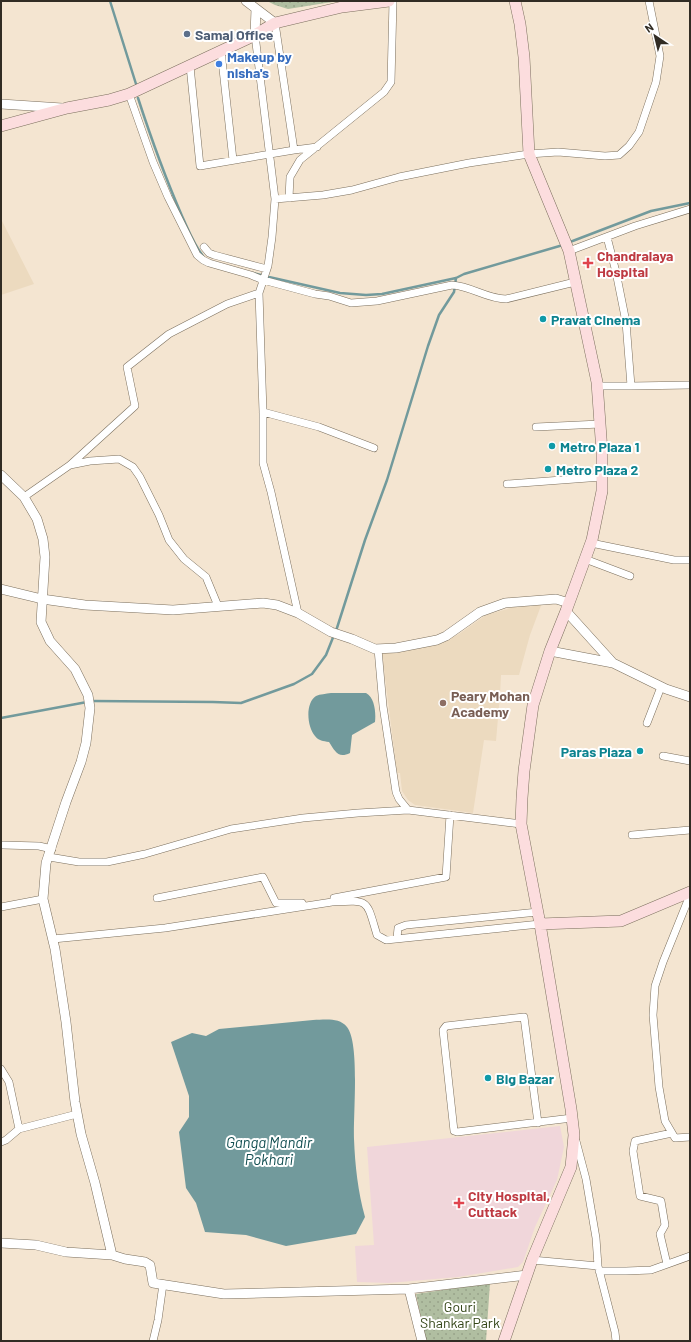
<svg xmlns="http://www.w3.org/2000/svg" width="691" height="1342" viewBox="0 0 691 1342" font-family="Barlow,sans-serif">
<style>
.built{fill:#ecdabf}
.medical{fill:#f0d6da}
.park{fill:url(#park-dots)}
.water{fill:#729a9c}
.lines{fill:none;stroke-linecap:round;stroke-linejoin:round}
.stream{stroke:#729a9c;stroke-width:2.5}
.minor-casing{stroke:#7b6f5d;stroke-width:8}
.tertiary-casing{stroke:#7b6f5d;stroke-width:10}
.secondary-casing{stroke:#7b6f5d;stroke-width:12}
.minor{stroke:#fff;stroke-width:7}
.tertiary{stroke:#fff;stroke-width:9}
.secondary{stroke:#fcddde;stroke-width:11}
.service-dot{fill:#5c6f8a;stroke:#fff;stroke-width:1.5}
.shop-dot{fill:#3f7fe0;stroke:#fff;stroke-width:1.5}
.health-dot{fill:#e0444e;stroke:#fff;stroke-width:1.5}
.culture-dot{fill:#0f9aa8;stroke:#fff;stroke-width:1.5}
.education-dot{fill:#8d6e63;stroke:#fff;stroke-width:1.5}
.labels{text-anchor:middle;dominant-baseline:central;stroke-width:4;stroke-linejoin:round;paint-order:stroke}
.service-label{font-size:14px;font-weight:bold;fill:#4e5e75;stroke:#fff;text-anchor:start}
.shop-label{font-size:14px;font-weight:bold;fill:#366cbe;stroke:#fff;text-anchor:start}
.health-label{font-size:14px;font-weight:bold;fill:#be3a42;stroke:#fff;text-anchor:start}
.culture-label{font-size:14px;font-weight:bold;fill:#0d838f;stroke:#fff;text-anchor:start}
.education-label{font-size:14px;font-weight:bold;fill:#785e54;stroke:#fff;text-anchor:start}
.park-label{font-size:14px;fill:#324416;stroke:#fff}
.water-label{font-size:15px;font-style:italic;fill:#134f52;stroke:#fff}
</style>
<defs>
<pattern id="park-dots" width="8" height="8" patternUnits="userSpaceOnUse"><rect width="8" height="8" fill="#b0bea1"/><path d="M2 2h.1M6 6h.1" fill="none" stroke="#98a38a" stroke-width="1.8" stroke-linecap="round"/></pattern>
</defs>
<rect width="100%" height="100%" fill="#f4e5d1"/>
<!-- built -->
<path class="built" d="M1,219L34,284L1,295Z
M542,603L530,635L519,675H501L500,695L496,741L484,740L473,813L415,805L408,800L402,791L400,773H397L382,653L401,652L442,643L459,634L486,615L518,606Z"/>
<!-- medical -->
<path class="medical" d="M560,1126L564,1147L557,1180L535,1227L523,1262L518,1267L458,1277L389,1283L357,1282L355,1246L374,1245L367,1147Z"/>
<!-- park -->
<path class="park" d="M267,1H332V2L288,9L275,5Z
M490,1283L486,1341H426L416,1294Z"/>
<!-- water -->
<path class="water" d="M331,693H366C375,698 376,713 375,722L352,735L350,753C338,759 335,751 329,742C323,741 319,741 315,736C307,727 305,703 316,696C320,694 326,694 331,693Z
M313,1020C324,1020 339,1017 347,1027C360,1043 353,1115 354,1139C355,1165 358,1192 365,1217L356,1234L286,1246L246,1235L205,1232L196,1203L186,1188L179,1132L189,1117V1096L171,1042L192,1033L206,1036L219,1029Z"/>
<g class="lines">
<!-- stream -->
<path class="stream" d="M110,1L136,84
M138,98C151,138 165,177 182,216C188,229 194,245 203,256
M570,242L651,211L690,203
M253,273L269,277L340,293L366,295L382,294L456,278L464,274L563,245
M336,631L365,540L387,480L428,346L439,315L454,292L456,278
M92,701L213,702L241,703L294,684L312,674L326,655L334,635
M1,718L87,702"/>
<!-- minor casing -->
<g class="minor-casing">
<path id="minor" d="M275,23L294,150L317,147
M221,51L233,160
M190,66L200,166L294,150
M129,94L153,162L168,197L197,255L203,260L209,263L251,275L263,280L315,294L329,296L351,303L377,301L452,285C471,286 487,299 506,299L575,282
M289,198L290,177L300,160L384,92L391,82L393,1
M275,199L323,195L352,190L399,177L469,163L529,154L558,152L605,156L619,155L629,146L639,132L656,82L660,56L649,1
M607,237L616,272L626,322L631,386L690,385
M204,247L209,253L214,255L267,269
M569,251L635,226L690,209
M259,293L263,412V463L271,492L298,613
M597,386H631
M263,412L319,427L374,448
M536,427L600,424
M507,484L602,477
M24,497L70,465
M591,543L674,560H690
M585,559L630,576
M218,606L206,577L184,559L169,540L159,515L140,477L133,467L119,459L90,461L70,465L135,406L127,367L169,334L227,304L259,293L268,266L272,237L275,199L255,35
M378,649L383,706L396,792L399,799L408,810
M647,723L661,687
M663,756L690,761
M632,835L690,830
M3,845L39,846L52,849
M49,857L79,862H107L145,854L231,829L303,818L358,813L408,810L521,824
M690,895L663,962L655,986L653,1015L659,1087L665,1121L675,1138L690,1137
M157,898L263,877L276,903H302
M334,898L446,877L450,815
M1,907L43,899
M397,938L398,928L406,925L538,912
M53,939L165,928L332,902C370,900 366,899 377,935L386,940L540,924
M1,1069L9,1082L19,1129L77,1114
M538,1123L524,1017L446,1026L443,1030L454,1131L457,1132L572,1118
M576,1141L586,1179L596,1238L598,1266L615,1332L616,1341
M1,1142L6,1140L19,1129
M532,1260L598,1266
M667,1264L660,1234L665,1225L661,1201L640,1196L633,1151L635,1141L672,1133
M599,1271H626L651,1270L690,1256
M153,1341L158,1320L163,1284"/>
</g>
<!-- tertiary casing -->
<g class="tertiary-casing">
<path id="tertiary" d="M246,1L275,23
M255,35L256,9
M1,104L62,108
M1,475L24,497L37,519L43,539L45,557L41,622L50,641L75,669L88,695L90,708L86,743L81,762L66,802L46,863L43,899L55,949L66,1022L75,1102L81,1134L95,1183L112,1255
M1,589L42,599L85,605L173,610L263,603L277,605L298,613L331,632L352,639L375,649L396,648L437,640L446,636L480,612L505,603L556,599L569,603
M566,611L613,663
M550,651L613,663L666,689L690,697
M1,1243L36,1245L66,1252L112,1255L125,1259L145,1262L150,1265L153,1283L224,1294L409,1289L527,1275
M409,1289L422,1341"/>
</g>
<!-- secondary casing -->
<g class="secondary-casing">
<path id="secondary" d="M1,126L67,108L109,100L129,94L251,37L275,23L342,7L389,1
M540,924L621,921L690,892
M504,1341L532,1260L571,1167L574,1135L571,1109L540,924L521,824L522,798L524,771L533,705L550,651L566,611L592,540L602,491V452L597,382L569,251L529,154L524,57L520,24L515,1"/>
</g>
<!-- minor -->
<use href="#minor" class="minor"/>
<!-- tertiary -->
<use href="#tertiary" class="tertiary"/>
<!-- secondary -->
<use href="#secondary" class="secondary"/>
</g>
<!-- markers -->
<circle class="service-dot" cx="187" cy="34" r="4"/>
<circle class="shop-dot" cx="219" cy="64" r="4"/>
<g class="health-dot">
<path d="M586 257h4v4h4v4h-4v4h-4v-4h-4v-4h4z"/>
<path d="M457 1197h4v4h4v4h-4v4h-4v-4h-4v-4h4z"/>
</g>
<g class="culture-dot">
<circle cx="543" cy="319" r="4"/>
<circle cx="552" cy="446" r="4"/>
<circle cx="548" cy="469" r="4"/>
<circle cx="640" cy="751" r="4"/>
<circle cx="488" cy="1078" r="4"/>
</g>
<circle class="education-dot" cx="443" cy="703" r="4"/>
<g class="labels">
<!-- service labels -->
<g class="service-label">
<text x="195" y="34">Samaj Office</text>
</g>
<!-- shop labels -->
<g class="shop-label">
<text x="227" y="56">Makeup by<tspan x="227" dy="16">nisha's</tspan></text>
</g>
<!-- health labels -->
<g class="health-label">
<text x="597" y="255">Chandralaya<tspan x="597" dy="16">Hospital</tspan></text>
<text x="468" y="1195">City Hospital,<tspan x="468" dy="16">Cuttack</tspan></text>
</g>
<!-- culture labels -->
<g class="culture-label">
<text x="551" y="319">Pravat Cinema</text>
<text x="560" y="446">Metro Plaza 1</text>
<text x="556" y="469">Metro Plaza 2</text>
<text x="632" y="751" text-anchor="end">Paras Plaza</text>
<text x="496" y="1078">Big Bazar</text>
</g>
<!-- education labels -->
<g class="education-label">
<text x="451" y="695">Peary Mohan<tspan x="451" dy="16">Academy</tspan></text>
</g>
<!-- park labels -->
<g class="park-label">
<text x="460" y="1306">Gouri<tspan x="460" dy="16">Shankar Park</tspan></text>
</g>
<!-- water labels -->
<g class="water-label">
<text x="269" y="1142">Ganga Mandir<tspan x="269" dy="17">Pokhari</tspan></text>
</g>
</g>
<!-- border -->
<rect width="691" height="1342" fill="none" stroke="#312c24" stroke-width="4"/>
<!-- north arrow -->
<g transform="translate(655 36) rotate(325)" stroke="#ffffff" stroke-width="3" paint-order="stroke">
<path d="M0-3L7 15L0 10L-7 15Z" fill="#312c24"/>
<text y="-6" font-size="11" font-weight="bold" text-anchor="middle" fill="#312c24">N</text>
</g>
</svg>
